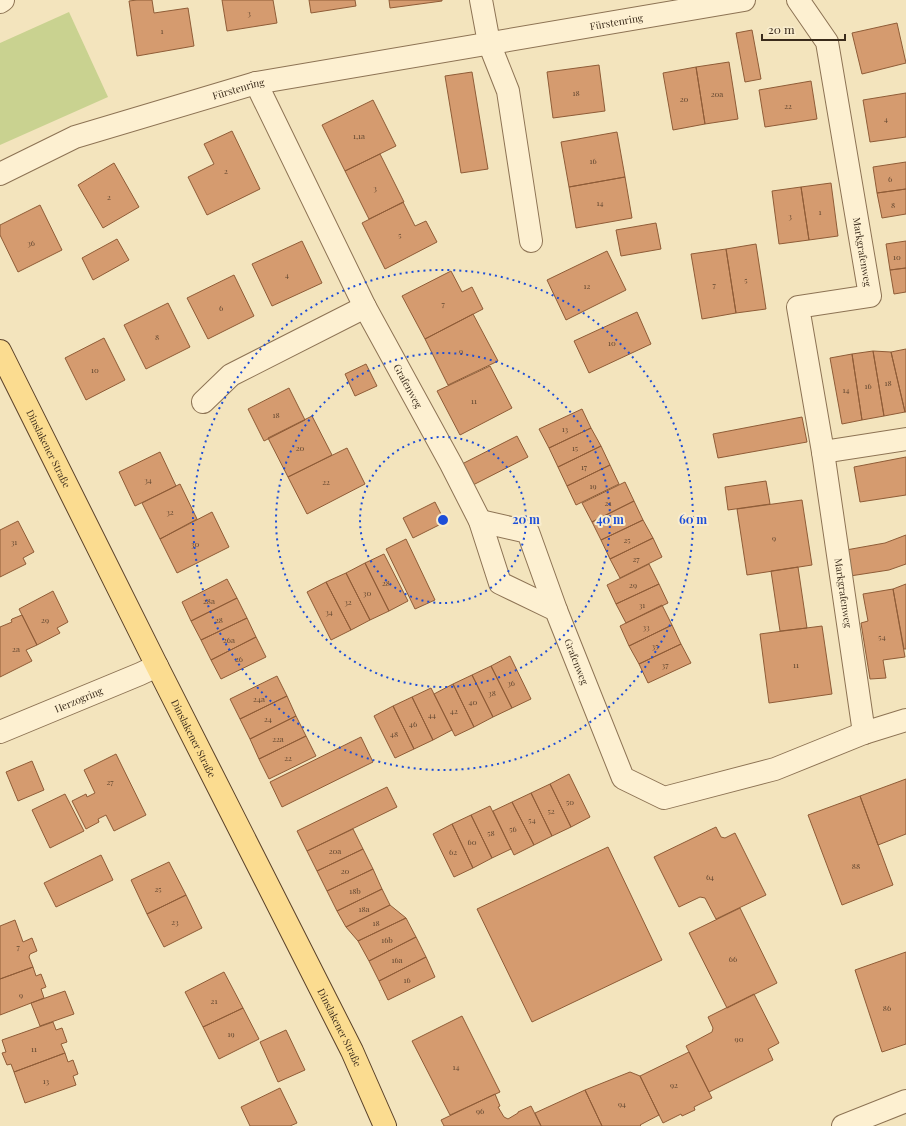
<svg xmlns="http://www.w3.org/2000/svg" width="906" height="1126" viewBox="0 0 906 1126" font-family="'Playfair Display',serif">
<style>
.green{fill:#c9d290}
.building{fill:#d59b6f;stroke:#8f5c37}
.lines{fill:none;stroke-linecap:round;stroke-linejoin:round}
.minor-casing{stroke:#8d7354;stroke-width:24}
.major-casing{stroke:#5a4129;stroke-width:24}
.minor{stroke:#fdf0d1;stroke-width:22}
.major{stroke:#fbdc90;stroke-width:22}
.ring{fill:none;stroke:#1d4ed8;stroke-width:2;stroke-dasharray:2 4}
.labels{text-anchor:middle;dominant-baseline:central;stroke-width:4;stroke-linejoin:round;paint-order:stroke}
.number-label{font-size:8px;fill:#614730}
.street-label{font-size:10px;fill:#3a2b1b;stroke:#f9edce}
.centre{fill:#1d4ed8;stroke:#f9edce;stroke-width:2}
.ring-label{font-size:12px;text-anchor:middle;font-weight:bold;fill:#1d4ed8;stroke:#f9edce;stroke-width:4;stroke-linejoin:round;paint-order:stroke}
</style>
<rect width="100%" height="100%" fill="#f3e4bd"/>
<!-- green -->
<path class="green" d="M69,12L108,97L0,145V43Z"/>
<!-- building -->
<path class="building" d="M137,0H152L154,13L188,8L194,46L137,56L129,1Z
M222,0H273L277,23L227,31Z
M309,0H355L356,6L311,13Z
M389,0H442V1L390,8Z
M897,23L906,63L862,74L852,33Z
M752,30L761,79L745,82L736,33Z
M729,62L738,119L705,124L696,67Z
M599,65L605,111L553,118L547,72Z
M696,67L705,124L673,130L663,73Z
M472,72L488,169L461,173L445,76Z
M811,81L817,119L765,127L759,90Z
M906,93V137L870,142L863,100Z
M373,100L396,146L345,171L322,125Z
M232,131L260,189L207,215L188,177L214,164L204,144Z
M617,132L625,177L569,187L561,142Z
M380,154L404,202L369,219L345,171Z
M906,162V189L877,193L873,167Z
M114,163L139,207L103,228L78,185Z
M625,177L632,218L576,228L569,187Z
M831,183L838,236L809,240L801,187Z
M801,187L809,240L779,244L772,191Z
M906,189V214L882,218L877,193Z
M403,202L415,226L426,221L437,242L385,269L362,223Z
M40,205L62,250L18,272L0,235V225Z
M656,223L661,249L621,256L616,230Z
M117,239L129,260L93,280L82,258Z
M302,241L322,283L272,306L252,264Z
M906,241V268L890,270L886,244Z
M756,244L766,309L736,313L726,249Z
M726,249L736,313L702,319L691,254Z
M607,251L626,290L566,320L547,280Z
M906,268V292L894,294L890,270Z
M451,271L462,292L472,287L483,309L425,339L402,296Z
M234,275L254,316L208,339L187,298Z
M168,303L190,347L146,369L124,325Z
M637,312L651,344L589,373L574,341Z
M473,314L498,361L448,385L425,339Z
M104,338L125,380L86,400L65,358Z
M906,349V412H905L891,352Z
M873,351L884,416L862,420L852,354Z
M873,351L891,352L905,412L884,416Z
M852,354L862,420L842,424L830,358Z
M366,364L377,386L355,396L345,374Z
M490,366L512,408L460,435L437,391Z
M289,388L305,420L264,441L248,409Z
M582,409L591,428L549,448L539,429Z
M312,416L332,455L288,477L268,438Z
M802,417L807,442L718,458L713,434Z
M591,428L601,446L558,467L549,448Z
M517,436L528,457L473,485L462,464Z
M601,446L610,465L567,486L558,467Z
M347,448L365,484L307,514L288,477Z
M160,452L176,486L135,506L119,472Z
M906,457V495L860,502L854,467Z
M610,465L619,484L576,505L567,486Z
M766,481L770,504L728,510L725,487Z
M625,482L634,501L592,522L582,503Z
M180,484L197,519L160,539L142,503Z
M802,500L812,565L747,575L737,509Z
M634,501L643,520L601,540L592,522Z
M435,502L445,522L413,538L403,518Z
M212,512L229,547L177,573L160,539Z
M643,520L653,538L610,559L601,540Z
M18,521L34,552L23,558L26,564L0,577V530Z
M906,535V564L889,570L850,576L846,550L885,543Z
M653,538L662,557L620,578L610,559Z
M406,539L435,600L415,609L386,549Z
M384,554L408,601L389,611L365,563Z
M365,563L389,611L370,620L346,573Z
M649,564L659,584L616,604L607,585Z
M798,567L807,628L780,631L771,571Z
M346,573L370,620L351,630L326,582Z
M227,579L237,598L191,621L182,602Z
M326,582L351,630L331,640L307,592Z
M659,584L668,603L626,623L616,604Z
M906,584V649H904L893,589Z
M893,589L905,657L883,660L886,678L870,679L861,623L868,621L863,594Z
M53,591L68,622L57,628L60,633L37,645L19,609Z
M237,598L247,618L201,640L191,621Z
M662,605L672,625L629,646L620,626Z
M22,615L37,645L26,650L32,661L0,677V627L12,622L11,620L12,619Z
M247,618L256,637L211,660L201,640Z
M672,625L681,644L639,664L629,646Z
M822,626L832,694L769,703L760,634Z
M256,637L266,657L221,679L211,660Z
M681,644L691,663L648,683L639,664Z
M510,656L531,699L512,708L491,666Z
M491,666L512,708L493,717L472,675Z
M472,675L493,717L474,727L453,684Z
M277,676L287,696L240,719L230,699Z
M453,684L474,727L455,736L434,694Z
M431,688L452,730L433,740L412,697Z
M287,696L296,716L250,739L240,719Z
M412,697L433,740L414,749L393,706Z
M393,706L414,749L395,758L374,716Z
M296,716L306,736L259,759L250,739Z
M306,736L316,756L269,779L259,759Z
M361,737L373,762L282,807L270,782Z
M116,754L146,815L114,831L106,815L98,819L99,822L86,829L72,801L86,794L87,797L95,793L84,770Z
M32,761L44,790L18,801L6,772Z
M569,774L590,817L571,827L550,784Z
M906,779V834L878,845L860,796Z
M550,784L571,827L552,836L531,793Z
M387,787L397,807L307,851L297,831Z
M531,793L552,836L534,845L512,802Z
M65,794L84,831L50,848L32,810Z
M860,796L893,885L842,905L808,815Z
M512,802L534,845L514,855L493,811Z
M490,806L511,849L492,858L471,815Z
M471,815L492,858L473,868L452,824Z
M452,824L473,868L454,877L433,834Z
M716,827L721,837L725,838L735,833L766,895L716,919L705,898L700,897L679,907L654,857Z
M353,829L363,849L317,871L307,851Z
M608,847L662,960L532,1022L477,909Z
M363,849L373,869L327,891L317,871Z
M101,855L113,880L56,907L44,883Z
M169,862L186,895L147,914L131,880Z
M373,869L382,889L337,911L327,891Z
M382,889L390,905L346,927L337,911Z
M186,895L202,928L164,947L147,914Z
M390,905L406,918L358,941L346,927Z
M740,908L777,983L727,1008L689,933Z
M406,918L416,937L369,961L358,941Z
M15,920L23,942L32,938L37,951L30,954L29,957L33,967L0,979V926Z
M416,937L426,957L379,981L369,961Z
M906,952V1044L882,1052L855,970Z
M426,957L435,977L388,1000L379,981Z
M33,967L36,976L41,974L46,987L41,989L44,998L0,1015V979Z
M224,972L243,1008L203,1027L185,992Z
M65,991L74,1014L40,1026L31,1003Z
M754,994L779,1043L768,1049L773,1060L709,1092L686,1046L712,1032L713,1028L708,1017Z
M243,1008L259,1039L219,1059L203,1027Z
M462,1016L500,1092L450,1115L412,1041Z
M53,1022L56,1030L62,1028L67,1042L61,1044L65,1053L14,1072L11,1064L7,1065L2,1053L6,1052L2,1040Z
M286,1030L305,1070L278,1082L260,1042Z
M689,1052L712,1098L694,1107L695,1110L682,1116L681,1114L663,1123L640,1076Z
M65,1053L68,1062L73,1060L78,1074L73,1076L76,1085L25,1103L14,1072Z
M630,1072L640,1076L659,1115L640,1125L641,1126H602L585,1090Z
M280,1088L297,1123L290,1126H250L241,1107Z
M585,1090L602,1126H541L535,1113Z
M495,1094L500,1106L498,1107L504,1117L508,1119L518,1113V1112L531,1106L541,1126H444L441,1120Z"/>
<g class="lines">
<!-- minor casing -->
<g class="minor-casing">
<g id="minor">
<path d="M481,0L489,43L508,91L531,241"/>
<path id="s1" d="M798,0L827,42L870,296L798,307L823,452L864,733"/>
<path d="M0,2L3,0"/>
<path id="s2" d="M256,83L365,307L451,464L480,521L500,583L556,610L623,778L664,798L775,769L864,733L906,720"/>
<path id="s3" d="M0,174L75,137L256,83L744,0"/>
<path d="M203,402L231,375L365,307"/>
<path d="M823,452L906,439"/>
<path d="M480,521L528,532L556,610"/>
<path id="s4" d="M0,732L140,674L157,666"/>
<path d="M843,1126L906,1101"/>
</g>
</g>
<!-- major casing -->
<g class="major-casing">
<g id="major">
<path id="s5" d="M0,351L157,666L352,1051L385,1126"/>
</g>
</g>
<!-- minor -->
<use href="#minor" class="minor"/>
<!-- major -->
<use href="#major" class="major"/>
</g>
<!-- distance rings -->
<g class="ring">
<circle cx="443" cy="520" r="83"/>
<circle cx="443" cy="520" r="167"/>
<circle cx="443" cy="520" r="250"/>
</g>
<g class="labels">
<!-- number labels -->
<g class="number-label">
<text x="249" y="12">3</text>
<text x="162" y="30">1</text>
<text x="576" y="92">18</text>
<text x="717" y="93">20a</text>
<text x="684" y="98">20</text>
<text x="788" y="105">22</text>
<text x="886" y="118">4</text>
<text x="359" y="135">1,1a</text>
<text x="593" y="160">16</text>
<text x="226" y="170">2</text>
<text x="890" y="178">6</text>
<text x="375" y="187">3</text>
<text x="109" y="196">2</text>
<text x="600" y="202">14</text>
<text x="893" y="204">8</text>
<text x="820" y="211">1</text>
<text x="790" y="215">3</text>
<text x="400" y="234">5</text>
<text x="31" y="242">36</text>
<text x="897" y="256">10</text>
<text x="287" y="274">4</text>
<text x="746" y="279">5</text>
<text x="714" y="284">7</text>
<text x="587" y="285">12</text>
<text x="443" y="303">7</text>
<text x="221" y="307">6</text>
<text x="157" y="336">8</text>
<text x="612" y="342">10</text>
<text x="461" y="350">9</text>
<text x="95" y="369">10</text>
<text x="888" y="382">18</text>
<text x="868" y="385">16</text>
<text x="846" y="389">14</text>
<text x="474" y="400">11</text>
<text x="276" y="414">18</text>
<text x="565" y="428">13</text>
<text x="300" y="447">20</text>
<text x="575" y="447">15</text>
<text x="584" y="466">17</text>
<text x="148" y="479">34</text>
<text x="326" y="481">22</text>
<text x="593" y="485">19</text>
<text x="608" y="502">21</text>
<text x="170" y="511">32</text>
<text x="774" y="537">9</text>
<text x="627" y="539">25</text>
<text x="14" y="541">31</text>
<text x="195" y="543">30</text>
<text x="636" y="558">27</text>
<text x="386" y="582">28</text>
<text x="633" y="584">29</text>
<text x="367" y="592">30</text>
<text x="209" y="600">28a</text>
<text x="348" y="601">32</text>
<text x="642" y="604">31</text>
<text x="329" y="611">34</text>
<text x="45" y="619">29</text>
<text x="219" y="619">28</text>
<text x="646" y="626">33</text>
<text x="882" y="636">54</text>
<text x="229" y="639">26a</text>
<text x="655" y="645">35</text>
<text x="16" y="648">2a</text>
<text x="239" y="658">26</text>
<text x="665" y="664">37</text>
<text x="796" y="664">11</text>
<text x="511" y="682">36</text>
<text x="492" y="692">38</text>
<text x="259" y="698">24a</text>
<text x="473" y="701">40</text>
<text x="454" y="710">42</text>
<text x="432" y="714">44</text>
<text x="268" y="718">24</text>
<text x="413" y="723">46</text>
<text x="394" y="733">48</text>
<text x="278" y="738">22a</text>
<text x="288" y="757">22</text>
<text x="110" y="781">27</text>
<text x="570" y="801">50</text>
<text x="551" y="810">52</text>
<text x="532" y="819">54</text>
<text x="513" y="828">56</text>
<text x="491" y="832">58</text>
<text x="472" y="841">60</text>
<text x="335" y="850">20a</text>
<text x="453" y="851">62</text>
<text x="856" y="865">88</text>
<text x="345" y="870">20</text>
<text x="710" y="876">64</text>
<text x="158" y="888">25</text>
<text x="355" y="890">18b</text>
<text x="364" y="908">18a</text>
<text x="175" y="921">23</text>
<text x="376" y="922">18</text>
<text x="387" y="939">16b</text>
<text x="18" y="946">7</text>
<text x="733" y="958">66</text>
<text x="397" y="959">16a</text>
<text x="407" y="979">16</text>
<text x="21" y="994">9</text>
<text x="214" y="1000">21</text>
<text x="887" y="1007">86</text>
<text x="231" y="1033">19</text>
<text x="739" y="1038">90</text>
<text x="34" y="1048">11</text>
<text x="456" y="1066">14</text>
<text x="46" y="1080">13</text>
<text x="674" y="1084">92</text>
<text x="622" y="1103">94</text>
<text x="480" y="1110">96</text>
</g>
<!-- street labels -->
<g class="street-label">
<text stroke="none"><textPath href="#s3" startOffset="638">Fürstenring</textPath></text>
<text stroke="none"><textPath href="#s3" startOffset="254">Fürstenring</textPath></text>
<text stroke="none"><textPath href="#s1" startOffset="264">Markgrafenweg</textPath></text>
<text stroke="none"><textPath href="#s2" startOffset="339">Grafenweg</textPath></text>
<text stroke="none"><textPath href="#s5" startOffset="109">Dinslakener Straße</textPath></text>
<text stroke="none"><textPath href="#s1" startOffset="671">Markgrafenweg</textPath></text>
<text stroke="none"><textPath href="#s2" startOffset="675">Grafenweg</textPath></text>
<text stroke="none"><textPath href="#s4" startOffset="85">Herzogring</textPath></text>
<text stroke="none"><textPath href="#s5" startOffset="433">Dinslakener Straße</textPath></text>
<text stroke="none"><textPath href="#s5" startOffset="757">Dinslakener Straße</textPath></text>
</g>
</g>
<circle cx="443" cy="520" r="6" class="centre"/>
<g class="ring-label">
<text x="526" y="524">20 m</text>
<text x="610" y="524">40 m</text>
<text x="693" y="524">60 m</text>
</g>
<!-- scale -->
<path d="M762 34v6h83v-6" fill="none" stroke="#3a2b1b" stroke-width="2"/>
<text x="768" y="34" font-size="12" fill="#3a2b1b" stroke="#f9edce" stroke-width="3" paint-order="stroke">20 m</text>
</svg>
